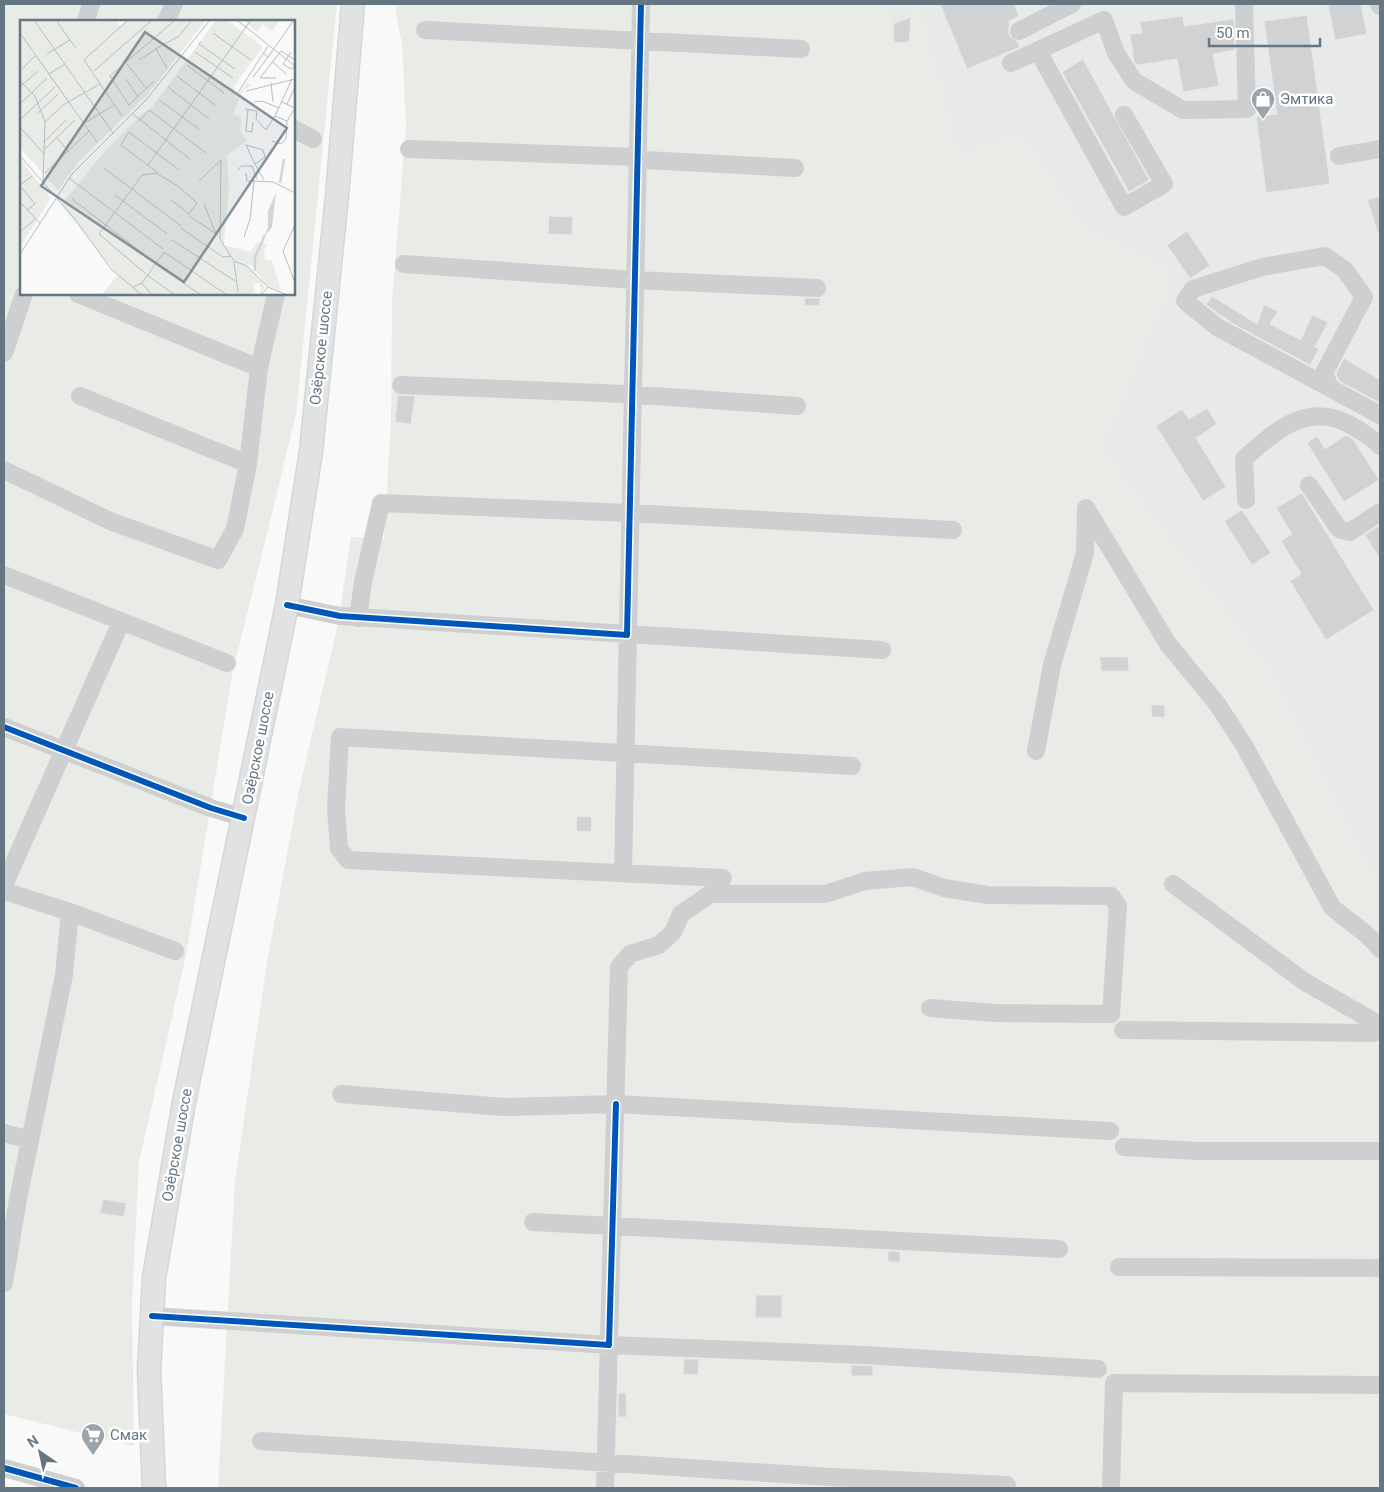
<svg xmlns="http://www.w3.org/2000/svg" width="1384" height="1492" viewBox="0 0 1384 1492" font-family="Roboto,sans-serif">
<style>
.built{fill:#e8e9e9}
.green{fill:#e8ebe6;fill-rule:evenodd}
.building{fill:#d0d2d3;stroke:#e8e8e8}
.lines{fill:none;stroke-linecap:round;stroke-linejoin:round}
.major-casing{stroke:#d5d6d7;stroke-width:25}
.minor{stroke:#cecfd0;stroke-width:18}
.major{stroke:#e1e2e2;stroke-width:22}
.cycleway-casing{stroke:#fff;stroke-width:9}
.cycleway{stroke:#0057b8;stroke-width:6}
.labels{text-anchor:middle;dominant-baseline:central;stroke-width:5;stroke-linejoin:round;paint-order:stroke}
.poi-label{font-size:15px;fill:#657683;stroke:#fff;text-anchor:start}
.street-label{font-size:15px;fill:#657683;stroke:#fff}
.inset-river{fill:none;stroke:#ced6d9;stroke-width:2.5}
.inset-road{fill:none;stroke:#b5bdc3;stroke-width:1}
.view{fill:#84929c;fill-opacity:0.15;stroke:#84929c;stroke-width:2.5}
.inset-edge{fill:none;stroke:#657683;stroke-width:2.5}
</style>
<rect width="100%" height="100%" fill="#f9f9f9"/>
<!-- built -->
<path class="built" d="M884,4H913L909,42L894,43L893,24Z
M920,4H1380V886L1359,851L1263,662L1099,449L1163,299L1170,271L1079,224L1022,135L957,157L920,17Z"/>
<!-- green -->
<path class="green" d="M4,4H337L296,415L233,671L186,955L139,1162L132,1304L134,1446L4,1414ZM21,21H294V294H21Z
M397,4H884L893,24L894,43L909,42L913,4H920V17L957,157L1022,135L1079,224L1170,271L1163,299L1099,449L1263,662L1359,851L1380,886V1488H218L235,1181L267,962L299,790L338,624L351,537L384,538L391,420L392,301L406,125L402,43L396,15Z"/>
<!-- building -->
<path class="building" d="M940,4H1014L1019,16L1009,21L1010,25L1008,31L1010,36L1017,41L1020,47L967,69Z
M1328,4H1361L1367,34L1335,40Z
M1307,15L1330,184L1266,193L1256,117L1277,114L1264,21Z
M1183,16L1184,26L1234,19L1235,50L1213,54L1219,86L1183,92L1177,59L1137,65L1134,61L1130,34L1142,33L1140,22Z
M911,17L909,42L894,43L893,24Z
M1083,59L1149,180L1129,192L1062,72Z
M1380,196V233H1378L1367,200Z
M549,216L573,217L572,235L548,234Z
M1187,231L1210,265L1190,279L1167,245Z
M1212,296L1257,324L1264,305L1278,311L1270,324L1301,340L1312,315L1328,322L1315,347L1319,349L1310,365L1237,326L1210,308L1206,304Z
M805,298H820L819,306L804,305Z
M1344,358L1380,380V403L1339,381L1336,374Z
M398,395L415,396L411,424L395,422Z
M1207,408L1217,424L1196,438L1226,487L1203,501L1156,426L1182,409L1189,419Z
M1346,435L1353,439L1379,480L1344,502L1307,443L1317,436L1325,449Z
M1302,493L1374,610L1326,640L1290,581L1301,574L1281,541L1292,534L1276,508Z
M1242,510L1271,553L1252,565L1224,521Z
M1380,525V559L1365,535Z
M1100,657H1128L1129,671H1101Z
M1151,705H1165V717H1152Z
M577,816L592,817L591,832L576,831Z
M103,1199L126,1203L124,1217L100,1213Z
M888,1251L900,1252V1262H888Z
M756,1295H782V1318H755Z
M684,1359H699L698,1375L683,1374Z
M851,1365L873,1366V1376H851Z
M618,1393H626L627,1417H618Z"/>
<g class="lines">
<!-- major casing -->
<g class="major-casing">
<path id="major" d="M154,1488L149,1370L154,1278L184,1102L287,605L311,451L337,196L353,4"/>
</g>
<!-- minor -->
<path class="minor" d="M1379,4L1380,6
M86,21L91,4
M166,21L174,4
M425,30L801,49
M1019,31L1072,4
M1038,51L1124,207L1164,184L1124,115
M1011,63L1104,20L1116,53L1134,81L1183,110L1247,109L1244,4
M294,129L313,139
M409,149L637,157L644,160L795,168
M1339,156L1380,149
M404,264L634,280L817,288
M78,294L259,368
M4,353L24,294
M401,385L626,394L797,406
M1330,387L1324,373L1364,297L1345,270L1325,256L1262,267L1193,289L1185,301L1217,327L1380,415
M80,396L248,464
M4,470L110,521L218,560L235,529L248,464L259,368L276,294
M1309,485L1339,529L1350,532L1380,512
M1246,500L1244,459C1279,427 1313,398 1359,430C1366,435 1374,439 1380,446
M4,575L227,663
M287,605L340,616L882,650
M358,618L363,582L381,503L629,513L953,530
M4,727L211,808L244,818
M1036,751L1052,665L1085,553L1086,508L1168,644L1218,705L1245,747L1332,907C1347,921 1368,932 1380,949
M623,872L641,4
M723,878L348,860L339,848L336,809L340,737L852,766
M1173,884L1305,982L1380,1025
M4,885L121,622
M4,891L70,912L175,951
M1123,1030L1373,1033L1380,1030
M341,1094L504,1107L616,1104L1110,1131
M4,1133L30,1140
M1124,1147L1197,1151H1380
M533,1222L1059,1249
M1119,1267L1380,1268
M4,1283L18,1199L64,975L70,912
M152,1316L609,1345L864,1355L1098,1369
M261,1441L831,1477L1007,1485
M4,1468L76,1488
M605,1488L619,967L630,954L659,945L673,932L681,914L710,894H825L865,881L913,877L944,888L988,895L1111,896L1118,906L1111,1014L994,1013L930,1008
M1111,1488L1114,1383L1380,1385"/>
<!-- major -->
<use href="#major" class="major"/>
<!-- cycleway casing -->
<g class="cycleway-casing">
<path id="cycleway" d="M287,605L340,616L627,635L641,4
M4,727L211,808L244,818
M152,1316L609,1345L616,1104
M4,1468L76,1488"/>
</g>
<!-- cycleway -->
<use href="#cycleway" class="cycleway"/>
</g>
<!-- icons -->
<defs>
<g id="shop-pin" transform="scale(1.25)"><path d="M0 17L-7.5 6A9.5 9.5 0 1 1 7.5 6Z" fill="#99a4ac" stroke="#fff"/><path d="M-5-2.5h2.3a2.7 3.5 0 0 1 5.4 0H5L5.5 6h-11ZM-1.5-2.5h3a1.5 2.3 0 0 0-3 0Z" fill="#fff"/></g>
<g id="supermarket-pin" transform="scale(1.25)"><path d="M0 17L-7.5 6A9.5 9.5 0 1 1 7.5 6Z" fill="#99a4ac" stroke="#fff"/><path d="M-6-5.5h2.5l.6 2H6L4.5 2H-2.5L-4.4-4H-6ZM-1.5 3.2a1.3 1.3 0 1 0 .1 0ZM3 3.2a1.3 1.3 0 1 0 .1 0Z" fill="#fff"/></g>
</defs>
<g fill-rule="evenodd">
<use href="#shop-pin" x="1263" y="99"/>
<use href="#supermarket-pin" x="93" y="1435"/>
</g>
<g class="labels">
<!-- poi labels -->
<g class="poi-label">
<text x="1280" y="99">Эмтика</text>
<text x="110" y="1435">Смак</text>
</g>
<!-- street labels -->
<g class="street-label">
<text transform="translate(321 348) rotate(-84)">Озёрское шоссе</text>
<text transform="translate(258 748) rotate(-79)">Озёрское шоссе</text>
<text transform="translate(177 1145) rotate(-80)">Озёрское шоссе</text>
</g>
</g>
<!-- overview -->
<g transform="translate(20 20)">
<rect width="275" height="275" fill="#f9f9f9"/>
<path d="M0,0H95L100,6L107,0H186L127,75L59,141L38,170L0,128ZM196,0H207L243,27L213,67L216,71L215,79L227,63L231,65L222,72L213,94L221,97L220,110L227,121L207,135L209,168L204,225L231,232L237,223L248,224L244,231L245,240H252L261,271L246,265L232,245L226,244L245,266L241,275H238L241,271L239,263L233,264L235,271L232,275H81L98,255L41,185L86,130L124,92L127,94ZM223,0H260L252,11L242,5L237,12ZM0,139L31,178L0,227Z" fill="#e8ebe6"/>
<path d="M256,173L252,207L244,217L248,207V191Z" fill="#ced6d9"/>
<path class="inset-river" d="M260,163L264,139M235,251V237L245,215"/>
<path class="inset-road" d="M14,0L93,113M36,0L50,20M217,0L275,46M0,13L77,122M193,13L231,40M181,21L179,24L215,49M175,32L213,58M271,32L263,44L271,49L275,47M27,34L50,20L56,28M248,37L274,0M119,40L136,29M253,42L266,54M107,44L126,68M167,45L204,73M147,48L136,29L159,16L172,0M0,51L16,35M74,51L132,0M29,54L45,44M157,56L195,85M233,57L248,37L243,33M256,58H240L261,31L275,40M106,59L118,77M0,61L15,76L25,102L23,162M134,61L109,85L90,56L155,0M251,63L253,82M0,67L18,51M148,67L189,99M226,71L275,59M217,74L248,26M139,80L179,109M234,82L242,81L259,88M262,82L275,88L267,101M0,84L27,58M267,84L275,67M225,89L237,91L236,99L246,110L255,96M228,89L226,111L232,112L233,102M18,93L38,74M113,94L171,140M102,96L64,40L108,0M0,100L35,67M119,101L129,90L186,133M25,102L43,85L80,64M63,104L94,85M0,107L24,134M37,118L49,132M252,121L261,124L266,119L267,101L255,96L272,59M24,122L46,100M25,129L55,100M0,136L55,199L91,249L122,275M235,144L226,125L243,130L245,137L235,144L244,160M128,145L231,0M84,148L161,206M218,150L221,146H232L237,159M25,153L69,111M138,153L101,125L109,112L159,150M226,153L227,161H234M49,158L143,229M179,161L201,140L200,219L214,241L227,246L248,267M0,165L12,156M0,166L15,184L7,190M95,175L147,214M52,179L125,235M0,182L20,203M184,184L196,214M169,196L198,215M275,205L263,231L275,263M161,208L203,237L211,236M0,212L15,199M224,217L230,199L234,161L253,162L275,173M152,220L215,261M0,234L52,154L126,80L190,0M214,242L218,272M135,244L181,275M126,254L79,214L122,155L136,153L158,166L177,183L169,194L151,180M127,255L155,275M122,263L144,232L207,275M113,267L122,263L132,275M241,275L248,267L267,275"/>
<path class="view" d="M125,12L267,108L164,262L21,166Z"/>
<rect width="275" height="275" class="inset-edge"/>
</g>
<!-- border -->
<rect width="1384" height="1492" fill="none" stroke="#657683" stroke-width="10"/>
<!-- north arrow -->
<g transform="translate(40 1452) rotate(326)" stroke="#ffffff" stroke-width="4" paint-order="stroke">
<path d="M0-4L9 19L0 12L-9 19Z" fill="#657683"/>
<text y="-8" font-size="14" font-weight="bold" text-anchor="middle" fill="#657683">N</text>
</g>
<!-- scale -->
<path d="M1209 38v8h111v-8" fill="none" stroke="#657683" stroke-width="2.5"/>
<text x="1216" y="38" font-size="15" fill="#657683" stroke="#ffffff" stroke-width="4" paint-order="stroke">50 m</text>
</svg>
